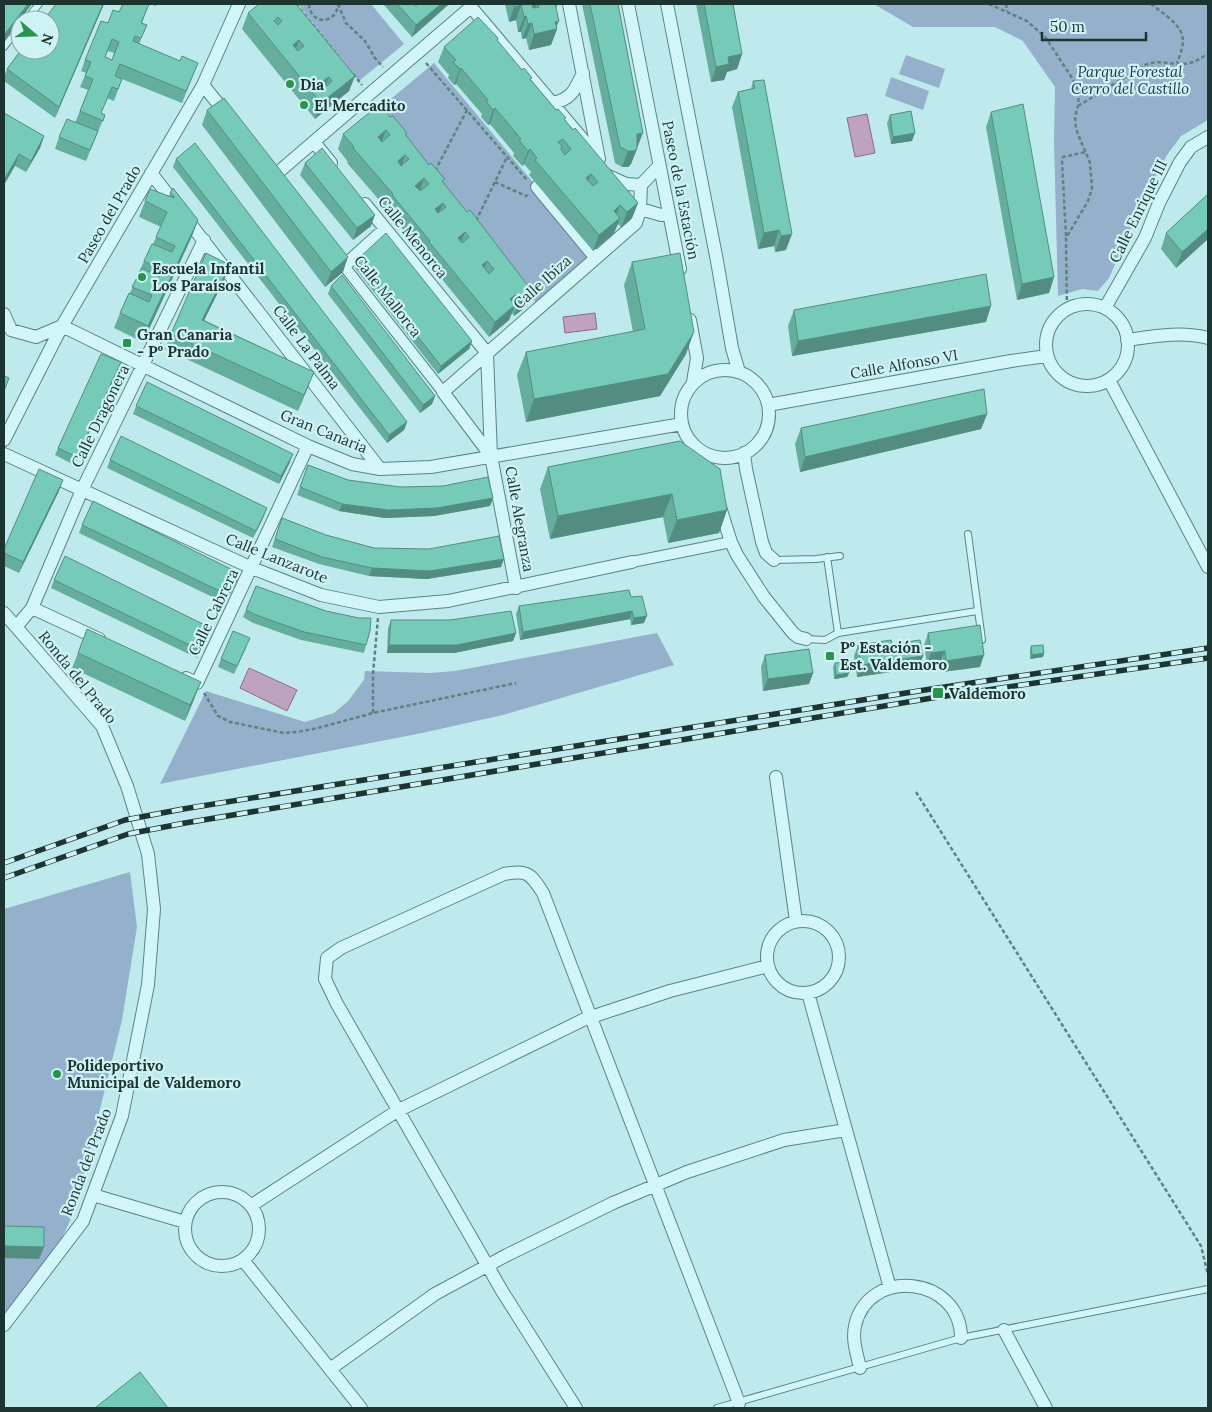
<svg xmlns="http://www.w3.org/2000/svg" width="1212" height="1412" viewBox="0 0 1212 1412" font-family="Lora,serif">
<style>
.green{fill:#94b0ca}
.water{fill:#bfa2bd;stroke:#8c6a88}
.lines{fill:none;stroke-linecap:round;stroke-linejoin:round}
.service-casing{stroke:#588580;stroke-width:8}
.pedestrian-casing{stroke:#588580;stroke-width:12}
.minor-casing{stroke:#588580;stroke-width:14}
.path{stroke:#588580;stroke-width:2.5;stroke-dasharray:4 2.5;stroke-linecap:butt}
.service{stroke:#d2f5f8;stroke-width:6}
.pedestrian{stroke:#d2f5f8;stroke-width:10}
.minor{stroke:#d2f5f8;stroke-width:12}
.rail-casing{stroke:#1c3531;stroke-width:5.5}
.rail{stroke:#cff2f4;stroke-width:4;stroke-dasharray:11;stroke-linecap:butt}
.wall{fill:#65ae9e;fill-rule:evenodd}
.shaded-wall{fill:#538d81}
.building{fill:#76cab8;stroke:#538d81;fill-rule:evenodd}
.poi-dot{fill:#29934f;stroke:#cff2f4;stroke-width:2}
.labels{text-anchor:middle;dominant-baseline:central;stroke-width:4.5;stroke-linejoin:round;paint-order:stroke}
.park-label{font-size:15px;font-style:italic;fill:#233551;stroke:#cff2f4}
.poi-label{font-size:15px;font-weight:bold;fill:#1c3531;stroke:#cff2f4;text-anchor:start}
.street-label{font-size:15px;fill:#1c3531;stroke:#cff2f4}
</style>
<rect width="100%" height="100%" fill="#bfeaed"/>
<!-- green -->
<path class="green" d="M298,4H371L404,44L359,81Z
M874,4H1208V120L1181,136L1167,155L1146,195L1109,278L1098,291L1082,289L1058,296L1054,141L1055,87L1023,41L995,27H913Z
M906,55L945,69L939,88L899,74Z
M434,63L595,257L539,307L380,108Z
M891,77L929,91L923,110L885,96Z
M657,633L674,665L503,715L422,733L160,784L206,691L305,722L334,713L348,701L364,680L365,671L430,673L455,671Z
M130,872L137,927L122,1020L82,1182L73,1214L55,1253L4,1328V909Z"/>
<!-- water -->
<path class="water" d="M867,114L875,153L855,157L847,118Z
M595,313L597,329L565,333L563,317Z
M249,668L297,690L287,711L240,688Z"/>
<g class="lines">
<!-- service casing -->
<g class="service-casing">
<path id="service" d="M26,20L39,4
M4,47L20,27
M968,534L982,640
M827,557L838,633
M774,560L816,559L840,556
M806,639L825,640L838,633L977,611
M717,1408L961,1338L1208,1289"/>
</g>
<!-- pedestrian casing -->
<g class="pedestrian-casing">
<path id="pedestrian" d="M344,266L443,392
M632,562L731,542"/>
</g>
<!-- minor casing -->
<g class="minor-casing">
<path id="minor" d="M470,4L471,7L585,142
M569,4L599,159
M628,4L680,269
M667,4L717,261L732,348L739,372
M203,85L228,116
M552,103C571,100 575,90 583,73
M314,142L331,163
M151,173L380,469
M275,175L471,7
M608,176L626,184L641,185
M641,185L659,166
M537,187L595,257
M365,204L487,353L491,456L516,588
M634,207L661,215L669,214
M335,254L344,266L385,229
M1046 345a41 41 0 1 1 82 0a41 41 0 1 1-82 0Z
M1105,308L1145,238L1159,203L1180,162L1191,147L1208,137
M4,314L11,330L36,337L62,326
M690,320L697,358L693,382
M62,326L308,446L352,464L380,469L431,467L682,424
M1127,340C1155,336 1181,331 1208,338
M681 414a44 44 0 1 1 88 0a44 44 0 1 1-88 0Z
M1109,380L1208,567
M768,405L1011,361L1047,356
M4,440L62,326L203,85L239,4
M744,453L746,469L762,542L766,553L774,560
M4,454L252,568L321,595L379,607L448,601L632,562
M491,456L443,392L636,223L640,210L641,185
M719,504L731,542L737,555L764,597L793,633L798,637L806,639
M32,608L99,639
M4,613L102,726L127,786L148,854L154,909L148,985L122,1116L83,1221L4,1325
M16,627L32,608L82,490L204,240
M186,678L197,683L308,446
M776,777L796,921
M767 957a36 36 0 1 1 72 0a36 36 0 1 1-72 0Z
M808,993L890,1288
M185 1229a37 37 0 1 1 74 0a37 37 0 1 1-74 0Z
M93,1195L185,1222
M252,1205L397,1111L585,1019L670,991L768,966
M243,1260L361,1408
M1004,1330L1046,1408
M860,1368C857,1354 852,1341 855,1326C868,1266 961,1276 961,1338
M330,1369L435,1294L507,1255L613,1203L687,1172L784,1140L846,1130
M576,1408L502,1291L337,1004L325,979L327,958L341,948L504,874C528,870 530,873 543,893L739,1403"/>
</g>
<!-- path -->
<path class="path" d="M296,4L338,56
M309,4C310,24 335,26 338,5
M338,4L346,23L365,41L375,58L383,67
M989,4L1027,21L1046,38L1072,78L1079,92L1078,106L1075,117L1076,129L1090,163L1092,188L1088,201L1066,238L1067,310
M1006,4L1007,11
M1151,4C1160,11 1179,23 1182,35C1185,44 1180,55 1177,63
M426,63L527,180
M353,74L362,85
M1078,106L1145,65C1163,58 1172,67 1189,63C1196,62 1202,57 1208,54
M435,171L467,110
M495,182L526,196L528,195
M476,221L507,157
M1066,236L1062,161L1063,157L1086,152
M204,693L218,716L230,722L284,733L297,732L318,728L373,713L516,683
M373,713V674L378,618
M916,792L1201,1246L1208,1275"/>
<!-- service -->
<use href="#service" class="service"/>
<!-- pedestrian -->
<use href="#pedestrian" class="pedestrian"/>
<!-- minor -->
<use href="#minor" class="minor"/>
<!-- rail casing -->
<g class="rail-casing">
<path id="rail" d="M4,863L125,820L183,809L931,689L1208,648
M4,878L128,834L185,823L932,698L1208,658"/>
</g>
<!-- rail -->
<use href="#rail" class="rail"/>
</g>
<!-- wall -->
<path class="wall" d="M56,4H104L55,118L4,81V77L7,69Z
M123,4H157L156,6L149,4L142,23L147,25L139,44L180,61L198,63L182,103L122,79L114,101L107,98L101,113L105,115L86,161L55,149L59,137L75,123L88,90L80,87L86,73L81,71L85,60L108,23L119,12ZM108,51L114,53L112,60L105,57Z
M296,4L355,76L349,91L315,119L242,29L248,13Z
M383,4H414L416,7L419,4H448V5L412,37Z
M505,4H558L556,9L557,29L551,45L529,50L526,38L522,39L521,32H518L516,20L509,22Z
M582,4H618L637,148L631,164L628,167H622L615,163Z
M696,4H733L742,54L737,69L727,72L724,80L711,82Z
M498,38L497,41L531,80L565,120L638,203L632,218L621,228L618,224L614,233L593,251L529,175L531,172L524,164L522,166L513,156L514,153L490,124L488,125L481,117L482,114L456,84L454,85L448,78L449,75L438,62L444,47Z
M753,81L786,250L775,252L774,246L758,249L732,107L738,92L751,89Z
M380,104L444,183L527,306L514,316L512,313L509,320L489,337L424,257V255L386,210L387,209L347,163L348,162L338,149L343,134Z
M207,110L343,272L325,287L202,125Z
M991,112L1054,277L1049,293L1017,300L986,127Z
M4,113L44,136L40,148L26,172L15,166Z
M890,115L912,141L891,144L887,123Z
M176,159L407,422L404,430L387,443L173,167Z
M305,163L371,226L353,240L300,175Z
M173,188L198,220L192,236L143,342L114,328L120,313L130,293L144,261L153,244L161,227L139,217L145,201L169,196Z
M1208,194V239L1176,268L1161,249L1166,233Z
M357,260L472,341L469,349L438,374L355,268Z
M632,262L686,354L660,396L526,422L517,375L526,352L633,332L624,285Z
M230,265L224,280L204,320L314,372L298,411L165,349L171,334Z
M331,286L435,396L432,404L420,413L328,294Z
M794,310L986,322L792,356L788,326Z
M121,362L118,370L74,465L55,455L58,448Z
M136,406L290,462L279,484L133,414Z
M987,414L981,429L800,472L795,444L801,428Z
M680,441L727,510L719,533L668,543L663,517L550,539L540,489L548,467Z
M110,460L264,516L253,538L107,468Z
M308,465L348,480L400,487L493,498L490,506L434,516L385,518L339,511L297,495Z
M59,491L19,573L4,566V549Z
M282,518L326,535L374,548L501,567L427,579L369,576L319,564L272,547Z
M82,525L239,573L237,581L225,603L79,533Z
M54,580L208,636L197,658L51,588Z
M631,597L644,623L631,625L630,619L520,640L516,614L519,606Z
M246,610L366,645L364,653L301,640L253,623L243,617Z
M391,620L516,633L513,641L454,653H387L388,628Z
M928,633L980,667L942,672L940,662L927,664L924,645Z
M892,644L923,656L918,668L857,677L854,656L858,645Z
M247,646L234,674L218,667L221,659Z
M1031,646L1044,653L1043,657L1030,659V650Z
M78,653L195,697L185,721L72,668Z
M765,655L813,673L809,684L763,691L761,667Z
M835,663L849,673L847,677L834,679L833,667Z"/>
<!-- shaded-wall -->
<path class="shaded-wall" d="M28,4H32L4,41V35Z
M103,4H104L55,118L59,107Z
M441,4H448V5L412,37L416,25Z
M531,4H537L532,16L526,17L521,32H518L524,17Z
M521,5L516,20L509,22L514,7Z
M559,21L555,30L557,29L551,45L529,50L534,34L555,22Z
M532,23L526,38L522,39L528,24Z
M299,40L294,55L293,45Z
M742,54L737,69L727,72L724,80L711,82L716,67L728,57Z
M461,68L456,84L454,85L460,69Z
M355,76L349,91L315,119L321,103Z
M329,77L323,92V81Z
M495,108L490,124L488,125L493,110Z
M386,130L380,146L378,137Z
M643,133L637,148L631,149L637,134Z
M915,133L912,141L891,144L893,137Z
M44,136L40,148L26,172L31,161Z
M530,149L524,164L522,166L528,151Z
M637,149L631,164L628,167H622L628,151Z
M19,154L15,166L4,185V180Z
M405,155L400,171L398,161Z
M591,174L585,189L586,178Z
M424,178L419,193L415,186Z
M443,203L437,218L435,209Z
M638,203L632,218L621,228L627,212Z
M620,205L614,220V211Z
M375,215L371,226L353,240L357,228Z
M620,218L614,233L593,251L599,235Z
M198,220L192,236L143,342L148,326Z
M1208,229V239L1176,268L1182,252Z
M779,230L774,246L758,249L764,233Z
M465,232L459,247L458,238Z
M792,234L786,250L775,252L781,236Z
M348,257L343,272L325,287L331,272Z
M487,261L482,277V265Z
M230,265L224,280L197,335L202,320Z
M1054,277L1049,293L1017,300L1022,284Z
M532,291L527,306L514,316L520,301Z
M515,295L510,310L515,305L509,320L489,337L495,322L510,299Z
M991,306L986,322L792,356L798,341Z
M694,332L686,354L660,396L526,422L534,399Z
M472,341L469,349L438,374L441,366Z
M121,362L118,370L74,465L77,457Z
M314,372L308,387L298,411L304,395Z
M435,396L432,404L420,413L423,405Z
M987,414L981,429L800,472L805,457Z
M407,422L404,430L387,443L389,435Z
M293,454L290,462L279,484L281,476Z
M63,480L59,491L19,573L23,562Z
M672,494L663,517L550,539L558,516Z
M493,498L490,506L434,516L385,518L339,511L342,504Z
M267,508L264,516L253,538L256,531Z
M727,510L719,533L668,543L677,520Z
M504,559L501,567L427,579L369,576L372,568Z
M239,573L237,581L225,603L228,595Z
M632,611L630,619L520,640L523,632Z
M647,616L644,623L631,625L634,618Z
M211,628L208,636L197,658L200,650Z
M516,633L513,641L454,653H387L389,645Z
M945,651L940,662L927,664L931,653Z
M1044,653L1043,657L1030,659L1032,655Z
M984,655L980,667L942,672L946,661Z
M923,656L918,668L857,677L861,665Z
M813,673L809,684L763,691L768,679Z
M849,673L847,677L834,679L836,675Z
M201,682L195,697L185,721L190,705Z
M4,1246L44,1247L39,1259L4,1258Z"/>
<!-- building -->
<path class="building" d="M4,4H28L4,35Z
M56,4H103L59,107L7,69L21,50H50V20H44Z
M123,4H149L141,23L147,25L141,38L135,36L133,41L180,61L182,56L198,63L186,91L120,64L115,76L122,79L118,89L112,87L101,113L105,115L103,121L80,111L93,79L85,76L91,62L85,60L101,21L108,23L113,10L119,12ZM112,39L119,42L112,60L105,57Z
M259,4H296L355,76L321,103L248,13ZM278,17L282,21L278,25L274,21ZM299,40L304,46L298,51L293,45ZM329,77L332,81L327,86L323,81Z
M397,4H414L416,7L419,4H441L416,25Z
M514,4H532L533,8L539,7L538,4H555L559,21L555,22L557,29L534,34L532,23L528,24L526,16L524,17L521,5L514,7Z
M590,4H618L643,133L637,134V149L634,151H628L620,147Z
M704,4H733L742,54L728,57L729,64L716,67Z
M478,17L498,38L497,40L522,70L524,68L532,78L530,79L556,110L558,109L566,118L564,119L573,130L575,128L638,203L627,212L620,205L614,211L620,218L599,235L535,160L537,158L530,149L528,151L519,140L521,139L495,108L493,110L486,101L488,100L461,68L460,69L453,62L456,60L444,47ZM563,139L571,149L565,155L561,149L562,146L558,142ZM591,174L598,182L593,186L586,178Z
M764,80L792,234L781,236L779,230L764,233L738,92L755,88L753,81Z
M224,98L348,257L331,272L207,110Z
M380,104L390,117L393,116L407,133L405,134L429,165L431,163L445,179L442,181L467,212L470,210L532,291L520,301L515,295L510,299L515,305L495,322L429,242L430,241L392,195L393,194L353,148L354,147L343,134ZM386,130L390,135L382,142L378,137ZM405,155L409,159L401,166L398,161ZM424,178L429,184L420,191L415,186ZM443,203L446,207L438,213L435,209ZM465,232L469,237L462,243L458,238ZM487,261L494,269L489,274L482,265Z
M1023,104L1054,277L1022,284L991,112Z
M911,111L915,133L893,137L890,115Z
M4,113L44,136L31,161L19,154L4,180Z
M67,119L98,131L90,150L59,137Z
M195,143L407,422L389,435L176,159Z
M322,148L375,215L357,228L305,163Z
M173,188L198,220L148,326L120,313L129,293L149,302L152,295L132,287L142,268L159,277L163,271L144,261L152,244L172,252L175,246L156,237L167,212L145,201L150,189L174,198V196L170,193Z
M1208,194V229L1182,252L1166,233Z
M386,233L472,341L441,366L357,260Z
M206,253L230,265L202,320L314,372L304,395L171,334Z
M680,253L694,332L668,374L534,399L526,352L645,329L632,262Z
M986,274L991,306L798,341L794,310Z
M342,275L435,396L423,405L331,286Z
M101,354L121,362L77,457L58,448Z
M4,376L9,378L4,391Z
M147,382L293,454L281,476L136,406Z
M984,389L987,414L805,457L801,428Z
M121,436L267,508L256,531L110,460Z
M680,441L720,469L727,510L677,520L672,494L558,516L548,467Z
M308,465L348,480L400,487L443,486L488,477L493,498L437,508L388,510L342,504L300,487Z
M39,469L63,480L23,562L4,553V549Z
M93,501L239,573L228,595L82,525Z
M282,518L326,535L374,548L429,549L499,536L504,559L430,571L372,568L322,557L275,539Z
M65,556L211,628L200,650L54,580Z
M256,586L326,611L359,618H371L370,631L366,645L304,632L256,615L246,610Z
M629,590L631,597L642,596L647,616L634,618L632,611L523,632L519,606Z
M511,611L516,633L457,645H389L391,620H450Z
M980,625L984,655L946,661L945,651L931,653L928,633Z
M87,629L201,682L190,705L78,653Z
M233,631L250,638L237,666L221,659Z
M891,640L892,644L920,640L923,656L861,665L858,645Z
M1043,645L1044,653L1032,655L1031,646Z
M809,649L813,673L768,679L765,655Z
M847,662L849,673L836,675L835,663Z
M4,1226L44,1227V1247L4,1246Z
M140,1372L168,1408H95Z"/>
<!-- markers -->
<g class="poi-dot">
<circle cx="290" cy="84" r="5"/>
<circle cx="304" cy="105" r="5"/>
<circle cx="142" cy="277" r="5"/>
<rect x="122" y="338" width="10" height="10" rx="2.5"/>
<rect x="825" y="651" width="10" height="10" rx="2.5"/>
<rect x="932" y="687" width="12" height="12" rx="2.5"/>
<circle cx="57" cy="1074" r="5"/>
</g>
<g class="labels">
<!-- park labels -->
<g class="park-label">
<text x="1130" y="71">Parque Forestal<tspan x="1130" dy="17">Cerro del Castillo</tspan></text>
</g>
<!-- poi labels -->
<g class="poi-label">
<text x="300" y="84">Dia</text>
<text x="314" y="105">El Mercadito</text>
<text x="152" y="268">Escuela Infantil<tspan x="152" dy="17">Los Paraísos</tspan></text>
<text x="137" y="334">Gran Canaria<tspan x="137" dy="17">- Pº Prado</tspan></text>
<text x="840" y="647">Pº Estación -<tspan x="840" dy="17">Est. Valdemoro</tspan></text>
<text x="949" y="693">Valdemoro</text>
<text x="67" y="1065">Polideportivo<tspan x="67" dy="17">Municipal de Valdemoro</tspan></text>
</g>
<!-- street labels -->
<g class="street-label">
<text transform="translate(681 190) rotate(79)">Paseo de la Estación</text>
<text transform="translate(1138 211) rotate(-64)">Calle Enrique III</text>
<text transform="translate(109 214) rotate(-60)">Paseo del Prado</text>
<text transform="translate(413 237) rotate(51)">Calle Menorca</text>
<text transform="translate(542 282) rotate(-42)">Calle Ibiza</text>
<text transform="translate(388 296) rotate(52)">Calle Mallorca</text>
<text transform="translate(307 347) rotate(53)">Calle La Palma</text>
<text transform="translate(904 364) rotate(-10)">Calle Alfonso VI</text>
<text transform="translate(100 416) rotate(-64)">Calle Dragonera</text>
<text transform="translate(324 431) rotate(22)">Gran Canaria</text>
<text transform="translate(520 519) rotate(80)">Calle Alegranza</text>
<text transform="translate(277 558) rotate(22)">Calle Lanzarote</text>
<text transform="translate(213 612) rotate(-64)">Calle Cabrera</text>
<text transform="translate(78 677) rotate(51)">Ronda del Prado</text>
<text transform="translate(86 1162) rotate(-69)">Ronda del Prado</text>
</g>
</g>
<!-- border -->
<rect width="1212" height="1412" fill="none" stroke="#1c3531" stroke-width="10"/>
<!-- north arrow -->
<g transform="translate(35 35) rotate(109)"><circle r="24" fill="#cff2f4" stroke="#87a6a6"/>
<path d="M0-4L9 19L0 12L-9 19Z" fill="#29934f"/>
<text y="-8" font-size="14" font-weight="bold" text-anchor="middle" fill="#1c3531">N</text>
</g>
<!-- scale -->
<path d="M1042 32v8h104v-8" fill="none" stroke="#1c3531" stroke-width="2.5"/>
<text x="1050" y="32" font-size="15" fill="#1c3531" stroke="#cff2f4" stroke-width="4" paint-order="stroke">50 m</text>
</svg>
